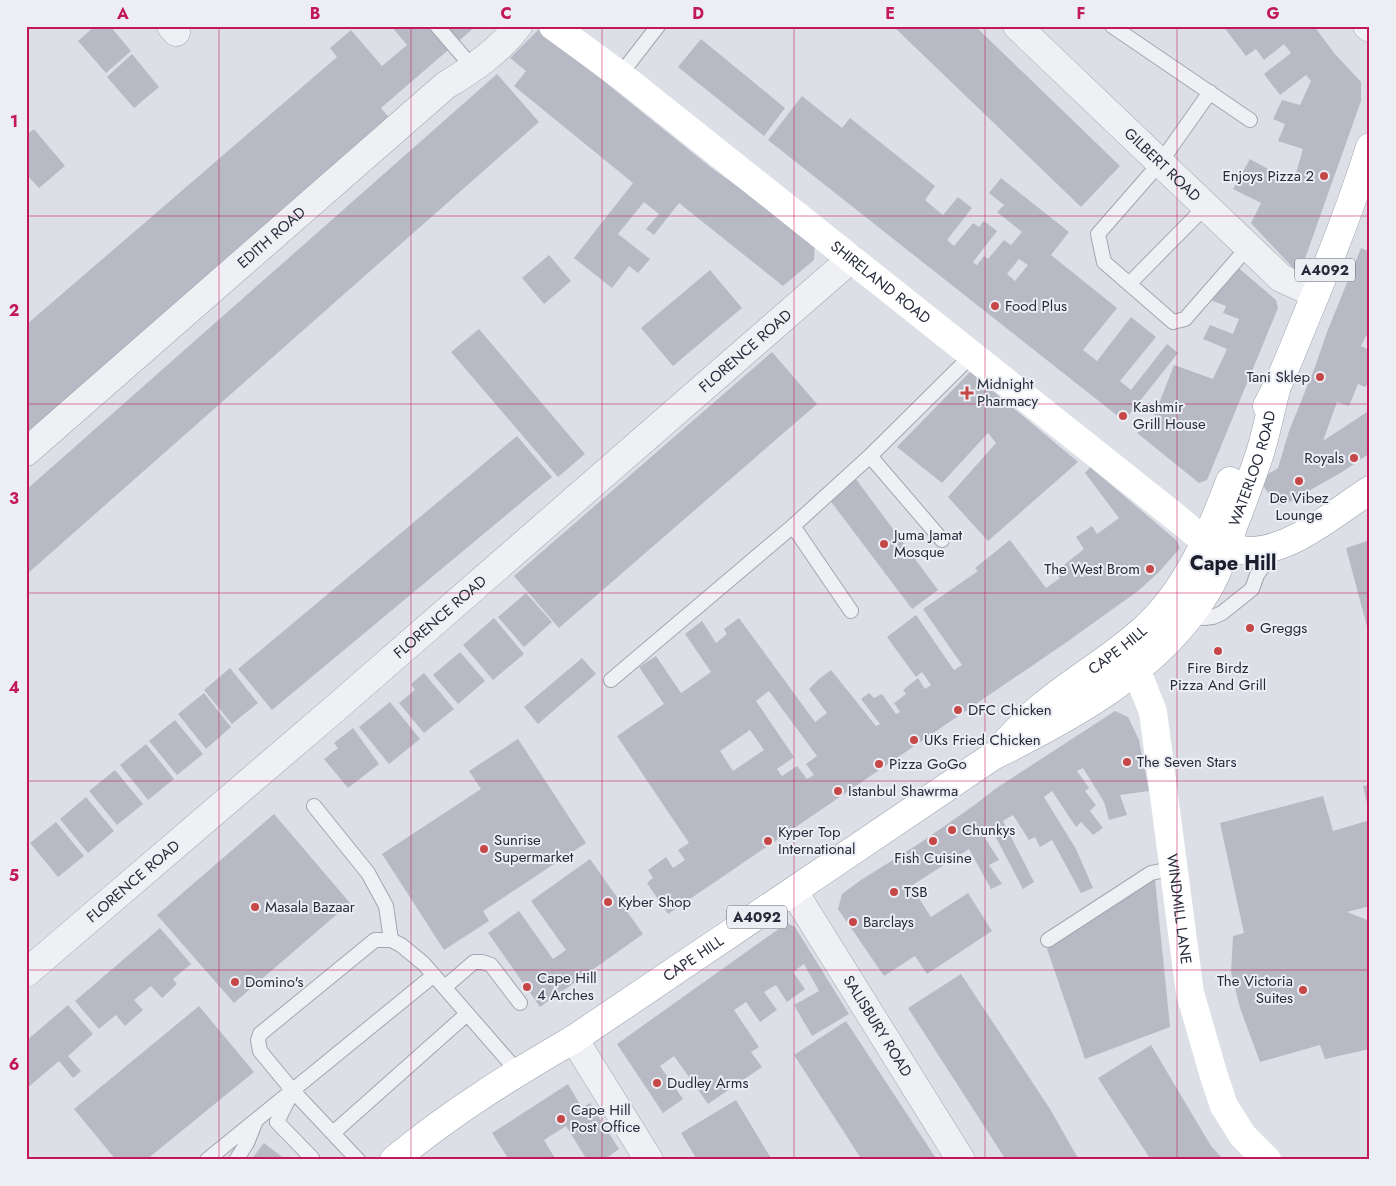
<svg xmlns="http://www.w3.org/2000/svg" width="1396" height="1186" viewBox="0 0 1396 1186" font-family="Jost,sans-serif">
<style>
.building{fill:#b7bac5;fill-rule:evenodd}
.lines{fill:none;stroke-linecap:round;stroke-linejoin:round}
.service-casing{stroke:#a3a5af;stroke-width:16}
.minor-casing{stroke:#a3a5af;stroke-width:29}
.primary-casing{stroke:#9da2b1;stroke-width:29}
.service{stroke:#eff0f4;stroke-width:14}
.minor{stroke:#eff0f4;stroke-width:28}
.secondary{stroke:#fff;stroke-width:28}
.primary{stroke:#fff;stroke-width:28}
.grid{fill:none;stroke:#c2185b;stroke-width:1;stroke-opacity:0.55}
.poi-dot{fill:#c64747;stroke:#eceef4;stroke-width:2}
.labels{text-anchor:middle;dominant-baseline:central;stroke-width:4;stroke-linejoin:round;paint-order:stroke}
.shield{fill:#eceef4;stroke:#626672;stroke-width:1}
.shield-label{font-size:14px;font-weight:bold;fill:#272b3b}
.street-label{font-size:15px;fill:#272b3b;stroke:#eceef4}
.poi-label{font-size:15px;fill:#272b3b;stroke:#eceef4;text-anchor:start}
.district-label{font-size:20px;font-weight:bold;fill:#191d2c;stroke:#eceef4}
.neatline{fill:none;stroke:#c2185b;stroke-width:2}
.grid-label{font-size:16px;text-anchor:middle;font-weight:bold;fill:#c2185b}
</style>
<rect width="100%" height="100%" fill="#dddfe6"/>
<!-- building -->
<path class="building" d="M95,26H110L131,51L106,73L78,41Z
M391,26H476L381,108L391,120L26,435V325L337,57L330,48L351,30L382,66L407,45Z
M893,26H975L1120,166L1081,207Z
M1223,26H1314L1335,54L1361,82V101L1302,267L1295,270L1251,223L1261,203L1233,189L1250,159L1293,183L1303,149L1278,141L1285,124L1273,119L1282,100L1300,105L1311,81L1306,75L1280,95L1264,74L1291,53L1284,44L1264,60L1256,49L1246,56Z
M539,29L709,166L815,242L814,260L783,286L679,203L654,235L646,229L659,214L644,202L618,234L650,259L638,273L629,266L612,288L574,258L633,183L514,86L526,71L510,58Z
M701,39L785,108L764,136L678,67Z
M132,54L159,87L134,108L107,77Z
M497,74L539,122L26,575V490Z
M802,96L842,128L850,118L935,186L925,200L943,215L958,197L972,208L947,240L954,246L973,223L979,227L984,221L997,231L973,262L977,265L984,256L988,259L1004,240L1011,245L1022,232L997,212L1004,205L989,193L1001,178L1069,232L1051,255L1117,308L1083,350L1097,361L1131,317L1156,337L1120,381L1131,390L1167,344L1178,353L1124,421L768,140ZM1019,259L1028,265L1015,281L1007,274Z
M34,129L65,166L39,188L26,174V135Z
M1361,248L1370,252V338L1366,336L1361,346L1370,350V381L1365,387L1358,384L1349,406L1337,402L1323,441L1370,410V453L1342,472L1284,505L1276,504L1264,487V482L1265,476L1278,468L1289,431L1315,367L1327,332Z
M549,255L571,281L544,304L522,278Z
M1235,265L1276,300L1278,308L1207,480L1199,483L1137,433L1151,424L1174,365L1213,379L1227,349L1203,339L1210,325L1233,334L1239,319L1223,313L1226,306L1208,299Z
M710,270L742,308L673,366L641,328Z
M479,329L585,454L558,477L451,352Z
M772,352L817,404L559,628L514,576Z
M970,372L1078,462L988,541L948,497L996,443L988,433L942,483L897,447Z
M517,436L552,477L272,710L238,669Z
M1090,467L1176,540L1180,548L1159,572L1138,591L1064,644L668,914L647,883L653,878L648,870L666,857L673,868L685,860L678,850L689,843L617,736L664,704L639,667L656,656L681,693L711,672L685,634L702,621L716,643L727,634L724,629L739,618L815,722L827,713L809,689L819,679L831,670L876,726L880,724L861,699L869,693L874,698L882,694L896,714L900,712L894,703L906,694L903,690L918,678L925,689L931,685L922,672L916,677L887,637L916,615L954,670L962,665L923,609L978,571L975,568L1010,540L1046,588L1060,578L1055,572L1084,549L1076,537L1092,526L1097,534L1119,518L1085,473ZM769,691L817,756L806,764L814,775L807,779L797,766L782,776L777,769L794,757L756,701ZM750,730L764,750L733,771L720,751Z
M856,479L938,590L912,609L829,499Z
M1370,540V634H1369L1346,548Z
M526,593L552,622L524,647L498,617Z
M494,618L524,654L493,680L463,645Z
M460,652L485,681L458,704L433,675Z
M582,658L596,674L538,724L524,707Z
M230,668L258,703L232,724L204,690Z
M424,673L454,709L424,733L399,703L415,690L411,684Z
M204,693L231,727L206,749L178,714Z
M390,702L420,739L389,764L359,727Z
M1115,711L1128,717L1139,740L1149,791L1120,795L1127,815L1109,820L1104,802L1083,768L1077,771L1089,788L1085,791L1096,805L1090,811L1103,828L1093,835L1081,822L1076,827L1052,791L1044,797L1076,849L1093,888L1081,893L1052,840L1040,847L1035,837L1029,840L1013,815L1003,821L1034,882L1023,889L993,832L985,838L999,860L989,865L1002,884L991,889L969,849L911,886L931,917L968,893L992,931L927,974L915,956L884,976L838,909L842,894L861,880L920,843L976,804L995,789Z
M175,720L203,754L177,775L149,741Z
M353,728L379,764L348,788L324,759L338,748L334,743Z
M518,739L586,843L483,911L489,921L444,950L382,854L481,789L469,771Z
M146,744L174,779L148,800L120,765Z
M115,770L143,804L117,825L89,791Z
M1370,785V812H1369L1363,786Z
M1323,796L1333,831L1370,820V906L1347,912L1370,921V1049L1325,1059L1320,1045L1260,1062L1240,1008L1231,972L1233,936L1244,933L1220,823Z
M86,797L114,831L88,853L60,819Z
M274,814L350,903L234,1003L157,915Z
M56,822L84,856L58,877L30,843Z
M590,859L643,934L540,1007L488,933L519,911L553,959L566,950L531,901Z
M1155,879L1170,1027L1085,1059L1047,949Z
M787,923L795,927L849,1014L812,1036L794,1005L819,991L804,964L793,972L805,989L787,1002L776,985L764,992L777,1010L760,1022L746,1002L734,1010L759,1047L751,1052L762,1067L708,1104L674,1056L660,1066L683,1099L663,1113L617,1044Z
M160,928L191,964L173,979L177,984L162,998L151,986L134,1000L143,1010L125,1026L116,1015L99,1029L75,1001Z
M961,974L1050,1109L1079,1160H1006L908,1008Z
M68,1005L93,1034L68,1056L81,1071L73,1078L59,1061L26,1089V1041Z
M199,1006L254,1072L146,1160H116L74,1109Z
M846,1021L937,1160H862L794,1055Z
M1151,1045L1211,1146L1224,1160H1151L1098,1078Z
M568,1084L582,1108L590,1103L619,1149L604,1160H587L566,1126L544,1140L556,1160H509L492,1133Z
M736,1100L772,1160H697L681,1133Z
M264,1143L286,1160H251Z"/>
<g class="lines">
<!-- service casing -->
<g class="service-casing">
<path id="service" d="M437,26L474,69
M1112,26L1250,120
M620,75L658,26
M1210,92L1160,163L1098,234L1104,262L1173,322L1185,319L1248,247
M1129,284L1206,206
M942,540L870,456L972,355
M851,611L793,526L870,456
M1191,614L1204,618L1213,617L1222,613L1252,589L1257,575L1276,548
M611,680L793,526
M314,806L368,873L386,906L391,940
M1048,940L1151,873L1175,868
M445,987L474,962H482L491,965L520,1003
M290,1096L277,1122L312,1158L311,1160
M333,1133L467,1014
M207,1160L434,975
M236,1160L247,1143L255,1123
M358,1160L293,1091L260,1051L258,1040L260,1034L375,940H391L401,945L424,964L518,1072"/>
</g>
<!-- minor casing -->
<g class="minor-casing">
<g id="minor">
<path d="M171,26L176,32"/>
<path id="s1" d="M1017,26L1281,278L1316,294"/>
<path d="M1367,26L1370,28"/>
<path id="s2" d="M26,452L446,85C473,69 499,51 518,26"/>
<path id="s3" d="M794,892L961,1160"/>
<path id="s4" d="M26,973L331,712L851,259"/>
<path d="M574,1039L649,1160"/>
</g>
</g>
<!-- primary casing -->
<g class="primary-casing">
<g id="primary">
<path d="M1267,406C1283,377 1294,346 1307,315C1330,260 1352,204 1370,147"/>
<path d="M1209,540C1222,545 1237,551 1250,551C1293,550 1334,513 1370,490"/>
<path id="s7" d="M1008,740C1018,730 1028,717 1040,708C1073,680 1111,659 1143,630C1187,591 1210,534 1230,481"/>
<path id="s8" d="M394,1160C450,1113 512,1075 574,1039L993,756C1072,717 1161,669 1207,591C1219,571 1227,546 1234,524C1243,502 1251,479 1259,456C1266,435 1270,412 1276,390"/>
</g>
</g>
<!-- service -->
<use href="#service" class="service"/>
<!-- minor -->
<use href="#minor" class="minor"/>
<!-- secondary -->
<g class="secondary">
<path id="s5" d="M553,26L620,75L1173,515L1195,533L1207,539"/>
<path id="s6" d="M1125,651L1136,669L1153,712L1190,993L1214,1076L1224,1106L1243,1136L1267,1160"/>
</g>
<!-- primary -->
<use href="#primary" class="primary"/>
</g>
<!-- grid -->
<path class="grid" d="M219,26V1160M411,26V1160M602,26V1160M794,26V1160M985,26V1160M1177,26V1160M26,216H1370M26,404H1370M26,593H1370M26,781H1370M26,970H1370"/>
<!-- markers -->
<g class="poi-dot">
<circle cx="1324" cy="176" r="5"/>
<circle cx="995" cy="306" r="5"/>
<circle cx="1320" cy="377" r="5"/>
<path d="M964.5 385.5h5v5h5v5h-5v5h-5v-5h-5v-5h5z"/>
<circle cx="1123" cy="416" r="5"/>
<circle cx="1354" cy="458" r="5"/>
<circle cx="1299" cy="481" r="5"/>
<circle cx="884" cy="544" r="5"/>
<circle cx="1150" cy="569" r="5"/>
<circle cx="1250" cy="628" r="5"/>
<circle cx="1218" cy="651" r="5"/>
<circle cx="958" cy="710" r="5"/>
<circle cx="914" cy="740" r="5"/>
<circle cx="1127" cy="762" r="5"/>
<circle cx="879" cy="764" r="5"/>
<circle cx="838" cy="791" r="5"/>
<circle cx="952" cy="830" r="5"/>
<circle cx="768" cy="841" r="5"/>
<circle cx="933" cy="841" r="5"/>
<circle cx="484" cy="849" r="5"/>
<circle cx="894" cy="892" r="5"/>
<circle cx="608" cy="902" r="5"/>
<circle cx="255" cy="907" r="5"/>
<circle cx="853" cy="922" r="5"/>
<circle cx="235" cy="982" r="5"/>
<circle cx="527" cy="987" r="5"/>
<circle cx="1303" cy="990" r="5"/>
<circle cx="657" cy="1083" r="5"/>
<circle cx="561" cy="1119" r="5"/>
</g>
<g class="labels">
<!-- shield labels -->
<g class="shield">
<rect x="1295" y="258.5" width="60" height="23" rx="4"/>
<rect x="727" y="905.5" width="60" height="23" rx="4"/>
</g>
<g class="shield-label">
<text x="1325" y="270">A4092</text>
<text x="757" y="917">A4092</text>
</g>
<!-- street labels -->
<g class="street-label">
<text stroke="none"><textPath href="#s1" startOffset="201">GILBERT ROAD</textPath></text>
<text stroke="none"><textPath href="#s2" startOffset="326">EDITH ROAD</textPath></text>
<text stroke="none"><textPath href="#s5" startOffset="416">SHIRELAND ROAD</textPath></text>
<text stroke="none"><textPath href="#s4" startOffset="951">FLORENCE ROAD</textPath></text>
<text stroke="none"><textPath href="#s8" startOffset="1128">WATERLOO ROAD</textPath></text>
<text stroke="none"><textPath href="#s4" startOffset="546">FLORENCE ROAD</textPath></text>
<text stroke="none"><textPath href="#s7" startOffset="142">CAPE HILL</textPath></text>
<text stroke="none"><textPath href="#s4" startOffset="141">FLORENCE ROAD</textPath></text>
<text stroke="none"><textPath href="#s6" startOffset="266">WINDMILL LANE</textPath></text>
<text stroke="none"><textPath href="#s8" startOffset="361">CAPE HILL</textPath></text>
<text stroke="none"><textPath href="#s3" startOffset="158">SALISBURY ROAD</textPath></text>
</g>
<!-- poi labels -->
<g class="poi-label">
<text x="1314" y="176" text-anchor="end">Enjoys Pizza 2</text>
<text x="1005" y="306">Food Plus</text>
<text x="1310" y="377" text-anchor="end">Tani Sklep</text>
<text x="977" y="384">Midnight<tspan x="977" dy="17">Pharmacy</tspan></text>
<text x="1133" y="407">Kashmir<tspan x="1133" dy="17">Grill House</tspan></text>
<text x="1344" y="458" text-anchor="end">Royals</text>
<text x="1299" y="498" text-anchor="middle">De Vibez<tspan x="1299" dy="17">Lounge</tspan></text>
<text x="894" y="535">Juma Jamat<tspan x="894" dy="17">Mosque</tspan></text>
<text x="1140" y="569" text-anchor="end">The West Brom</text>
<text x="1260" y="628">Greggs</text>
<text x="1218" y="668" text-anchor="middle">Fire Birdz<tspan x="1218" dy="17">Pizza And Grill</tspan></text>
<text x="968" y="710">DFC Chicken</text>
<text x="924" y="740">UKs Fried Chicken</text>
<text x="1137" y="762">The Seven Stars</text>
<text x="889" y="764">Pizza GoGo</text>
<text x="848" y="791">Istanbul Shawrma</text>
<text x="962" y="830">Chunkys</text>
<text x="778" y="832">Kyper Top<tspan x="778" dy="17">International</tspan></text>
<text x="494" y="840">Sunrise<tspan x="494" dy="17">Supermarket</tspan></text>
<text x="933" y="858" text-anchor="middle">Fish Cuisine</text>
<text x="904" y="892">TSB</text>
<text x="618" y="902">Kyber Shop</text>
<text x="265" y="907">Masala Bazaar</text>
<text x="863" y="922">Barclays</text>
<text x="537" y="978">Cape Hill<tspan x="537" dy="17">4 Arches</tspan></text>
<text x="1293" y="981" text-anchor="end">The Victoria<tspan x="1293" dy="17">Suites</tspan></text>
<text x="245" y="982">Domino's</text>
<text x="667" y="1083">Dudley Arms</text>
<text x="571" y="1110">Cape Hill<tspan x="571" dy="17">Post Office</tspan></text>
</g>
<!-- district labels -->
<g class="district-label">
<text x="1233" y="563">Cape Hill</text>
</g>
</g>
<!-- border -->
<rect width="1396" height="1186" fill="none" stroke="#eceef4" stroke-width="55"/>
<rect x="28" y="28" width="1340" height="1130" class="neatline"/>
<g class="grid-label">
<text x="123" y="19">A</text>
<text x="315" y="19">B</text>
<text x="506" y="19">C</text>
<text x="698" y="19">D</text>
<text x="890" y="19">E</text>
<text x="1081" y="19">F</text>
<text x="1273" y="19">G</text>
<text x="14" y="127">1</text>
<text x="14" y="316">2</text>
<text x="14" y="504">3</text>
<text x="14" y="693">4</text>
<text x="14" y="881">5</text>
<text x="14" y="1070">6</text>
</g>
</svg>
